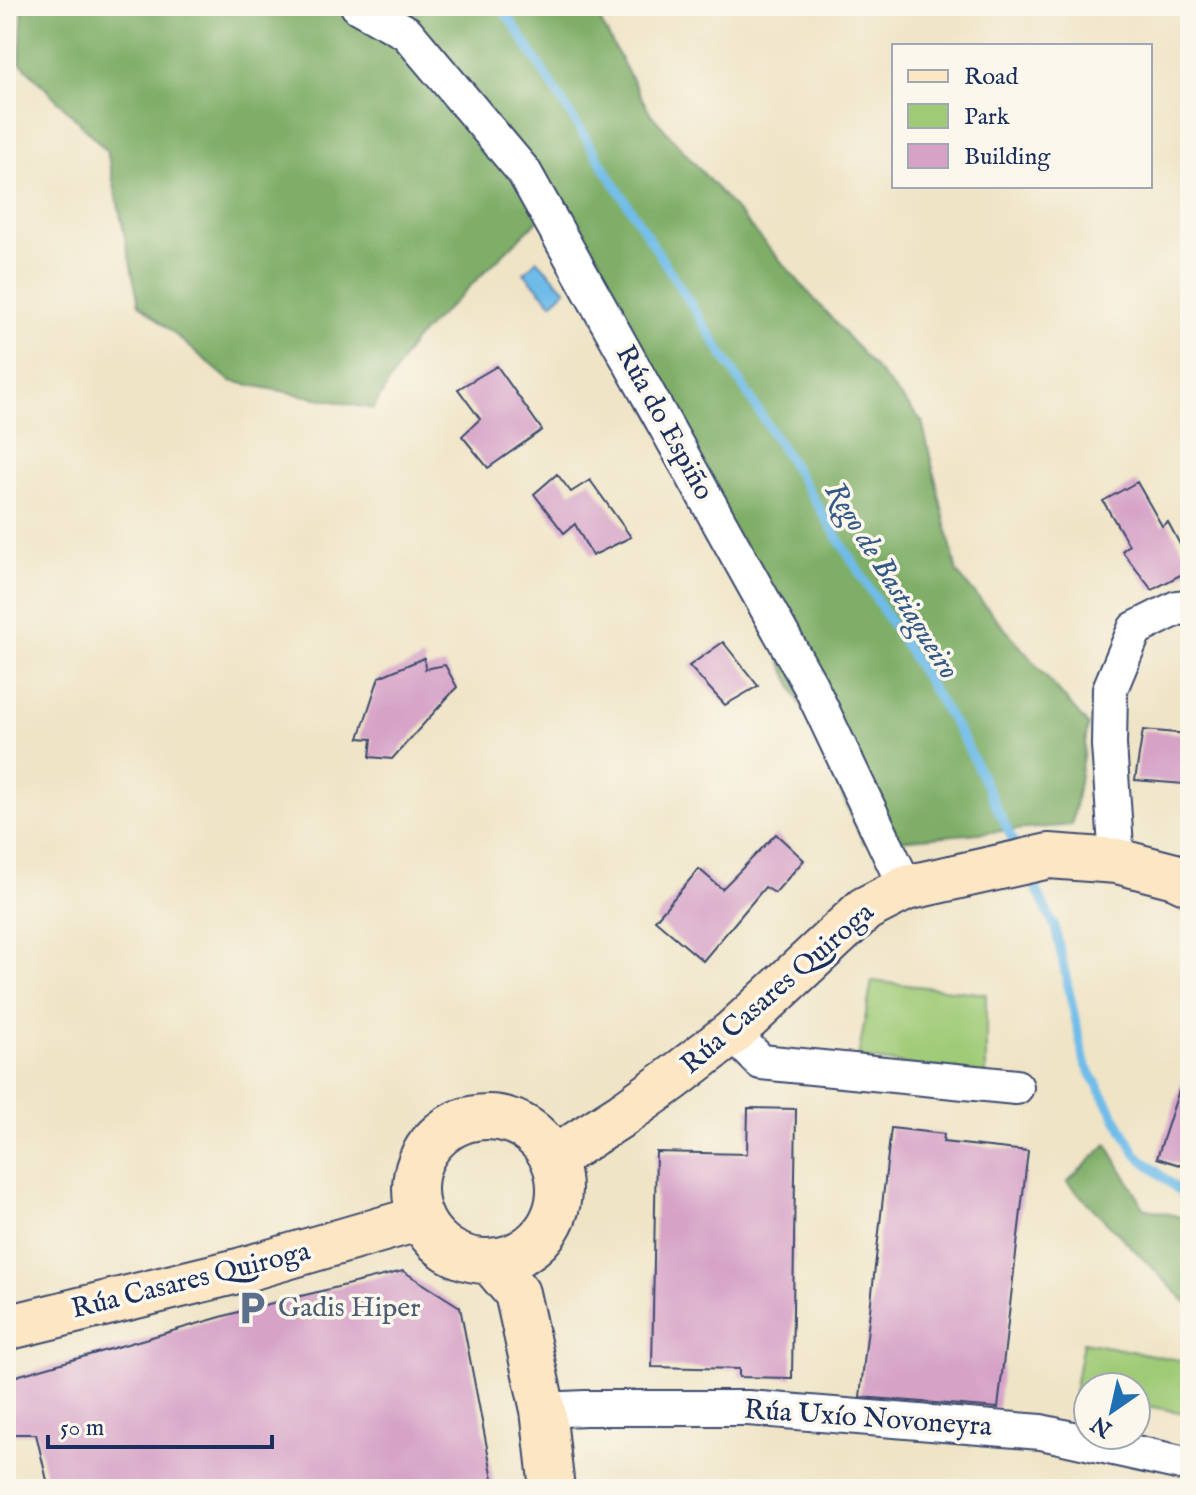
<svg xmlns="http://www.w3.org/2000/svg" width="1196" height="1495" viewBox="0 0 1196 1495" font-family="'IM FELL English',serif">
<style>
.green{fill:#9fca76;stroke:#5d7c6a;stroke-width:2}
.forest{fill:#7fae67;stroke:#4d6e62;stroke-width:2}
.water{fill:#6fbce9;stroke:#4576a4;stroke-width:2}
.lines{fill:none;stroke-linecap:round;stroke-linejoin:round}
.stream{stroke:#6fbce9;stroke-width:9}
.building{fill:#d6a3c7}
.street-casing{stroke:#3b4a6e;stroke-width:38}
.secondary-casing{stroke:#3b4a6e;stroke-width:48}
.street{stroke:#fff;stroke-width:34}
.secondary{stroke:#fce6c4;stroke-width:44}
.labels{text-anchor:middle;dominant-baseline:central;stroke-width:7;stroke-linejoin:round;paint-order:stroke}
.street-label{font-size:28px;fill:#1b2f5e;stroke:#fbf7ec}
.service-label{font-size:28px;fill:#4e5e75;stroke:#fbf7ec;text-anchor:start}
.water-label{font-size:30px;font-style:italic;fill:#345988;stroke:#fbf7ec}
</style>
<rect width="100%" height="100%" fill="#fbf7ec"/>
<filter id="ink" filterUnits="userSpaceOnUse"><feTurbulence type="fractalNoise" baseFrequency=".0125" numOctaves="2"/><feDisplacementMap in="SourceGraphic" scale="16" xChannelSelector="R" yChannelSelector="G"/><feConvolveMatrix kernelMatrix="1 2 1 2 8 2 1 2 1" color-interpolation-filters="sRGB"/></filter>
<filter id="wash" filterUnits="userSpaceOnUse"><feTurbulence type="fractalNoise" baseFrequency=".006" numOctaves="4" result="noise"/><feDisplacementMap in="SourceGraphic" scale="32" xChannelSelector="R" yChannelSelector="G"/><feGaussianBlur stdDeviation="1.8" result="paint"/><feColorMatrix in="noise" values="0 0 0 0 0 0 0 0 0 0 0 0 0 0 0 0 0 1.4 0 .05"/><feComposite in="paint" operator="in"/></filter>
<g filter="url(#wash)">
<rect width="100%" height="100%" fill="#efe4c6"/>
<!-- green -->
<path class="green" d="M872,981L986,994V1075L858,1058Z
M1083,1342L1190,1362V1414L1136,1404V1387H1088V1395L1074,1393Z"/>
<!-- forest -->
<path class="forest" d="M23,6H592L650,113L922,421L957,573L1088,725L1072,825L864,843L741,574L540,218L413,342L373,409L230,381L139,304L107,151L20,62Z
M1107,1144L1144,1208L1190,1219V1306L1067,1182Z"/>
<!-- water -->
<path class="water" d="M537,260L566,290L552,303L524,273Z"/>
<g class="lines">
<!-- stream -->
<path class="stream" d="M499,6L512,22L763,418L964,740L1018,851
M1028,872L1055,927L1085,1063L1136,1154L1190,1200"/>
</g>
<g id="blocks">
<!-- building -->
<path class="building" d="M497,366L542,430L488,468L462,436L480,419L458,389Z
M557,474L571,492L590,480L631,537L592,556L575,524L564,533L534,494Z
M1137,482L1162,526L1168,522L1190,563V570L1152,590L1122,551L1129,545L1103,501Z
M723,642L758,686L725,705L689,666Z
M424,658L425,669L445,665L457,687L392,759L370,757L372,739L359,738L379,677Z
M1143,730L1188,734L1184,784L1135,780Z
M776,834L804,860L775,893L765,887L703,961L655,920L699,869L722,889Z
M1185,1072L1190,1073V1168L1157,1158Z
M748,1108L796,1109L792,1378L739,1377V1369L652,1367L656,1152L747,1154Z
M891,1128L944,1134L943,1142L1028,1151L998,1408L860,1397Z
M403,1271L460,1307L495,1489H49L36,1434H6V1379L252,1308Z"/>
</g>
</g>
<g filter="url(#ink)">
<use href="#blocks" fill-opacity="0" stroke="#3b4a6e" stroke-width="2"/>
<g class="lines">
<!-- street casing -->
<g class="street-casing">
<path id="street" d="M358,6L407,33L524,172L810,685L906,888
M1117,861L1109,745L1110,689L1135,629L1177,608L1190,607
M732,1033L761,1062L1016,1087
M543,1410L585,1408H748L1041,1432L1190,1465"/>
</g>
<!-- secondary casing -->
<g class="secondary-casing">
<path id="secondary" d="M415 1189a72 72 0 1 1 144 0a72 72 0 1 1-144 0Z
M553,1159L623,1114L672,1079L732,1033L865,909L906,888L1049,856L1117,861L1175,876L1190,883
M491,1262L517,1293L543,1410L552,1489
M6,1328L242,1270L421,1218"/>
</g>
<!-- street -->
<use href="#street" class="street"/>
<!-- secondary -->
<use href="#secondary" class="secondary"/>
</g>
</g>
<!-- icons -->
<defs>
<g id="parking-bare" transform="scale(2.76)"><path d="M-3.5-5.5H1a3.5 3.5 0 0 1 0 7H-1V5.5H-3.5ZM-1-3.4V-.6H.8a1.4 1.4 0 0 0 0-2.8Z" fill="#5c6f8a" stroke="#fbf7ec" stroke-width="2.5" paint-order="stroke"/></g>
</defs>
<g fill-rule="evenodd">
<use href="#parking-bare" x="252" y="1308"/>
</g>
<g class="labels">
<!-- street labels -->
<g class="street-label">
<text transform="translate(664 423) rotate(61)">Rúa do Espiño</text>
<text transform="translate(778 989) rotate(-41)">Rúa Casares Quiroga</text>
<text transform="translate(191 1281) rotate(-14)">Rúa Casares Quiroga</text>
<text transform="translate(868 1419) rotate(4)">Rúa Uxío Novoneyra</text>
</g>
<!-- service labels -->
<g class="service-label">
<text x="278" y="1308">Gadis Hiper</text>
</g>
<!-- water labels -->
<g class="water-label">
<text transform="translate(891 581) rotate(58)">Rego de Bastiagueiro</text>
</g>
</g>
<!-- margin -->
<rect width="1196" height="1495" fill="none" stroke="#fbf7ec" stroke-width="32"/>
<!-- legend -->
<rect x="892" y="44" width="260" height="144" fill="#fbf7ec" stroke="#a1a7b3" stroke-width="2"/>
<rect x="908" y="70" width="40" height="12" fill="#fce6c4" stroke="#a1a7b3" stroke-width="2"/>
<text x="964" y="84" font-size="24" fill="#1b2f5e">Road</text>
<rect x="908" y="104" width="40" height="24" fill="#9fca76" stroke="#a1a7b3" stroke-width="2"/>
<text x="964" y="124" font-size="24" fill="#1b2f5e">Park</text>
<rect x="908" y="144" width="40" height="24" fill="#d6a3c7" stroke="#a1a7b3" stroke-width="2"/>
<text x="964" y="164" font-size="24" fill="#1b2f5e">Building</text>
<!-- north arrow -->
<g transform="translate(1112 1411) rotate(214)"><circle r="38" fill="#fbf7ec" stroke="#a1a7b3" stroke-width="2"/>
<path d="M0-6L14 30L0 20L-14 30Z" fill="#1f6fb2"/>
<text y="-12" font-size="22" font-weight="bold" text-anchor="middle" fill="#1b2f5e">N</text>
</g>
<!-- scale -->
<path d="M48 1435v12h224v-12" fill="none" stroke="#1b2f5e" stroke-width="4"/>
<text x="60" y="1435" font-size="24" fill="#1b2f5e" stroke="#fbf7ec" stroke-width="6" paint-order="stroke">50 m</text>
</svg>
